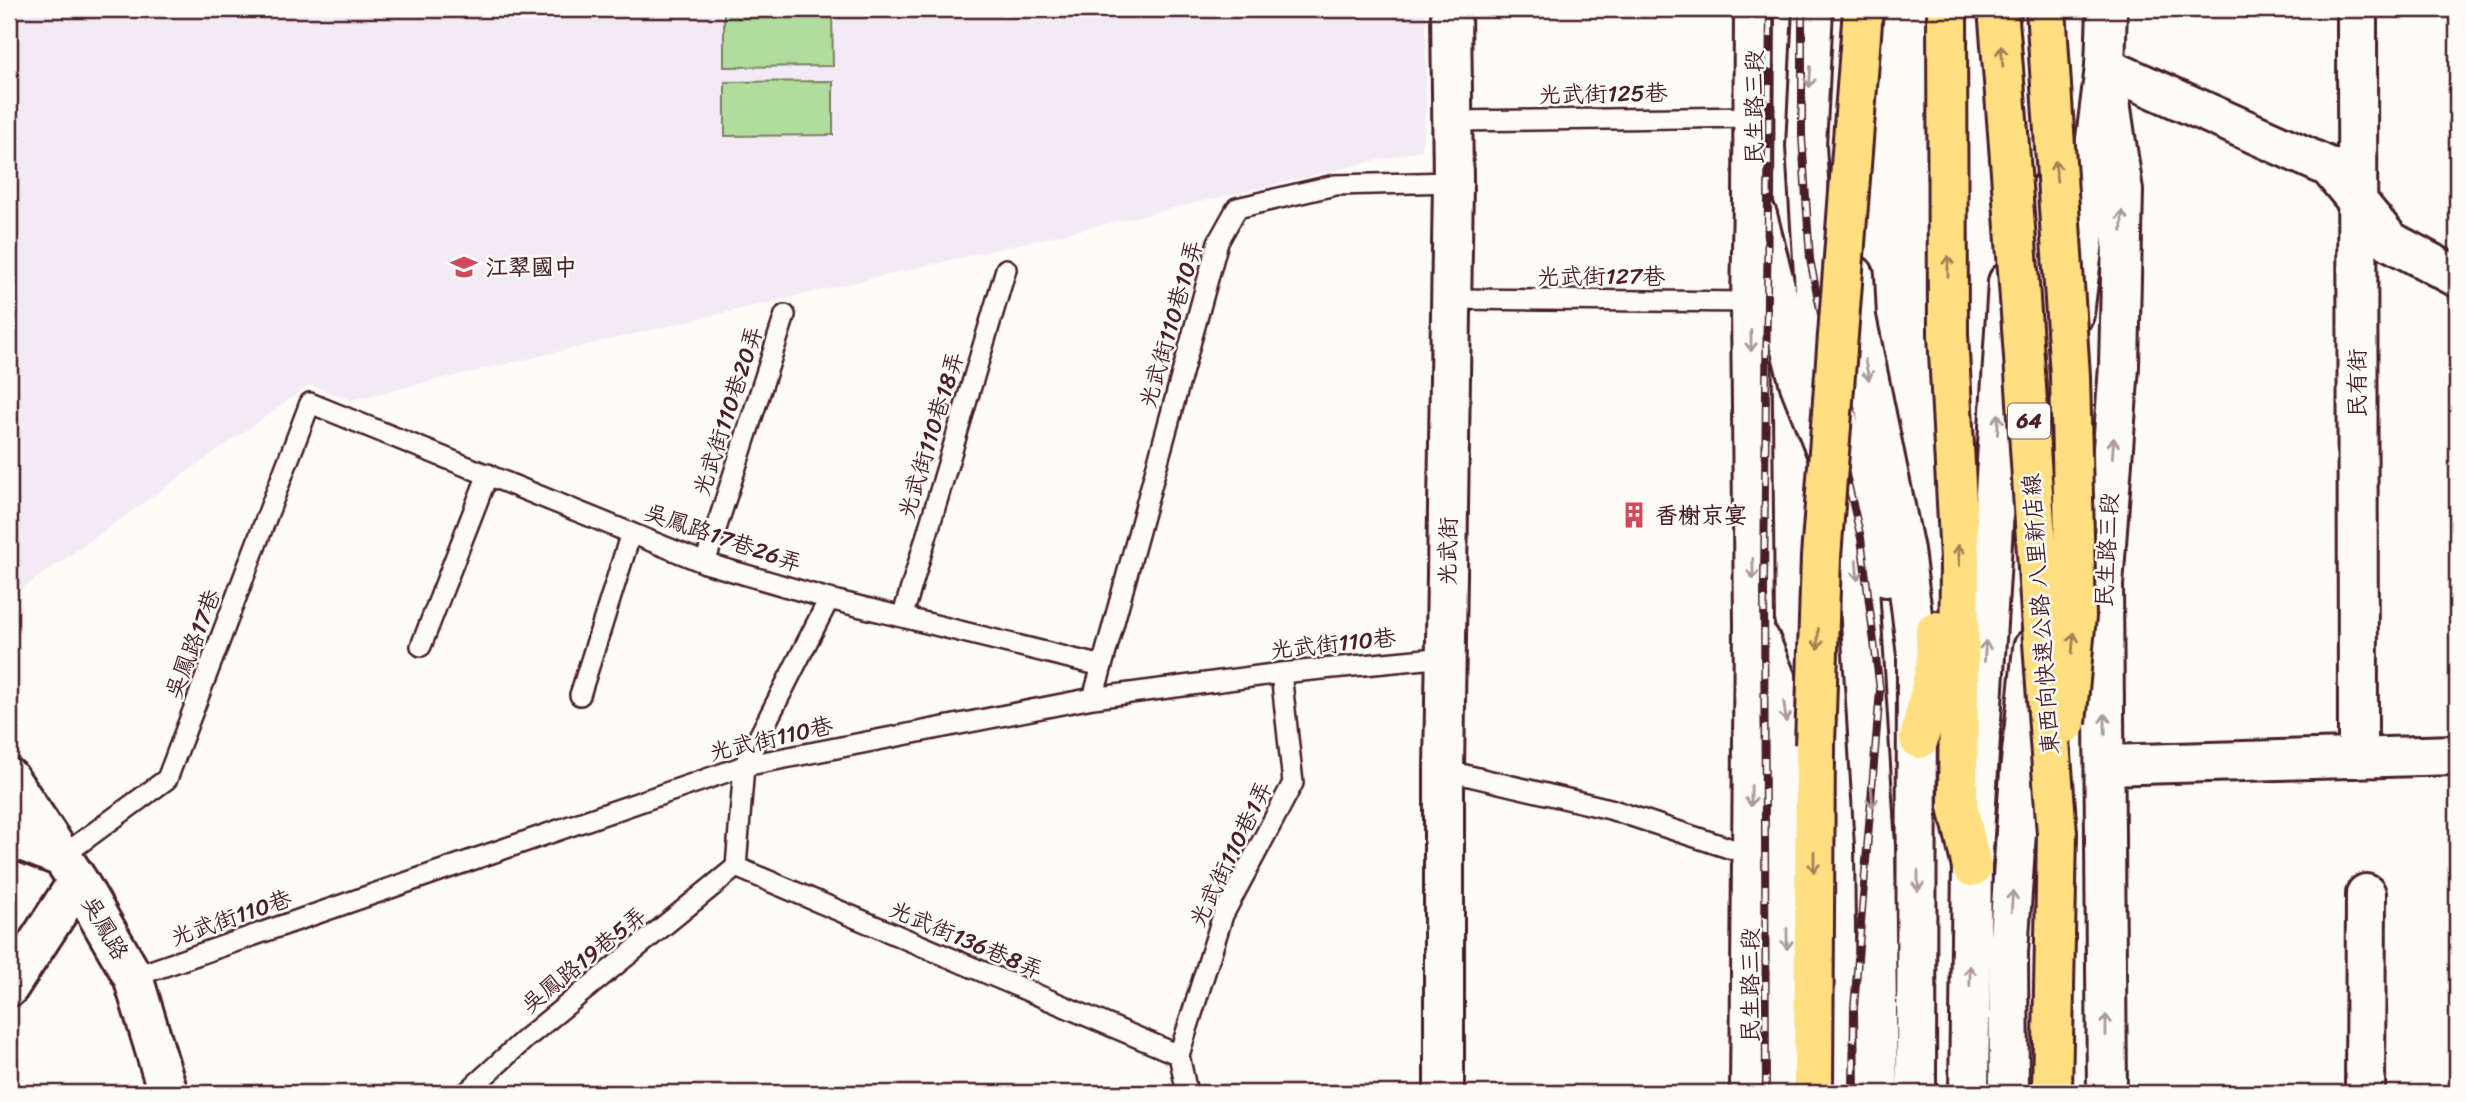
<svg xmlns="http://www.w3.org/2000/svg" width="2466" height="1102" viewBox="0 0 2466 1102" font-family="Sriracha,'LXGW WenKai TC',sans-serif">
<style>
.built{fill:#f2ebf6}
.green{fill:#b0dd9c;stroke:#7d7e64;stroke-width:2}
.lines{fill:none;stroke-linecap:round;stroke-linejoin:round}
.service-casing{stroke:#4a1f2b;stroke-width:24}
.minor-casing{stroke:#4a1f2b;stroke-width:44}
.tertiary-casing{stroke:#4a1f2b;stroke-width:44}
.secondary-casing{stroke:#4a1f2b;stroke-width:44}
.trunk-casing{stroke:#4a1f2b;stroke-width:44}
.service{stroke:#fdfcf7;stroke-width:19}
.minor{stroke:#fdfcf7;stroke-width:38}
.tertiary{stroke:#fdfcf7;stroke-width:38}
.secondary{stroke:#fdfcf7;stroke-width:38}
.trunk{stroke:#ffdf80;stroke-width:38}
.rail-casing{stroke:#4a1f2b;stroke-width:8}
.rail{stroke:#fdfcf7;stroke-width:5;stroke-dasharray:16;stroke-linecap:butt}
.trunk-bridge-casing{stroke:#4a1f2b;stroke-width:44;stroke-linecap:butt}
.trunk-bridge{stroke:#ffdf80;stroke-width:38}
.oneway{stroke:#a47f56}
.oneway2{stroke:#ac999b}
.labels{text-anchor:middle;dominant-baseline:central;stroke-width:5;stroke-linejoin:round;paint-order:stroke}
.shield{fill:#fdfcf7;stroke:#806168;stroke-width:2}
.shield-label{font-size:21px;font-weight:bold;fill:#4a1f2b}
.street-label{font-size:23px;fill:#4a1f2b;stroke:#fdfcf7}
.poi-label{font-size:23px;font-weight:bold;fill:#4a1f2b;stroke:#fdfcf7;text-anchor:start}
</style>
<rect width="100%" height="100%" fill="#fdfcf7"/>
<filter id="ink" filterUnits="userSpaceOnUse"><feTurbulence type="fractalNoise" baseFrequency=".0143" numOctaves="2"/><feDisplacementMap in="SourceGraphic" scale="14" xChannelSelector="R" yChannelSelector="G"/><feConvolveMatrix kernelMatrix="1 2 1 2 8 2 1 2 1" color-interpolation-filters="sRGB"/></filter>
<g filter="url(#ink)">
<!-- built -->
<path class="built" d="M9,9H1426V104L1422,150L351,400L310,385L9,598Z"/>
<!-- green -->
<path class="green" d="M832,11L833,66L724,67V13Z
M833,81V135L725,136V82Z"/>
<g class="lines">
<!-- service casing -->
<g class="service-casing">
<path id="service" d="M1453,121L1754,117
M1452,299L1751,302
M705,563L785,315
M903,615L1006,269
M421,646L488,474
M1102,666L1218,242L1237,208L1335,185L1453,182
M580,695L631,533
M1444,770L1610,809L1750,855
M61,857L167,779L310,403L705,563L829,599L1102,666L1093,698
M736,867L1179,1055
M736,867L744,766L829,599
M133,977L744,766L1093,698L1281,673L1446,657
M466,1093L525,1039L736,867
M1187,1093L1179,1055L1223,915L1293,783L1281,673"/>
</g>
<!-- minor casing -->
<g class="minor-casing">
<path id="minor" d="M2357,9L2358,758
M1757,215L1800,385L1855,524L1875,846L1878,1093
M2074,314L2105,67L2329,167L2390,241L2457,277
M2045,533L2060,415
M2105,765L2457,755
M9,778L78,881L133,977L168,1093
M9,836L61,857
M9,987L78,881
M1444,1093V770L1453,182L1451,9
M2009,1093L2008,952L2020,772L2033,648
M2365,1093L2366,894"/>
</g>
<!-- tertiary casing -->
<g class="tertiary-casing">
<path id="tertiary" d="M1760,640L1787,707V1093
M1750,1093L1754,625L1751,302L1753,200
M2107,1093L2103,585L2119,366L2123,191L2105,67L2107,9"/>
</g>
<!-- secondary casing -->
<g class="secondary-casing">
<path id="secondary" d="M1813,9L1806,146L1819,354L1857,487L1884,562L1886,577
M2020,162L2040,25
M1753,200L1754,9
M1854,275L1856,317L1904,550L1917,655L1916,1093
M1969,1093L1972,867L2008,282"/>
</g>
<!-- trunk casing -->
<g class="trunk-casing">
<path id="trunk" d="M1947,9L1948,334L1960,559L1958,806L1972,867
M1919,739L1936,663L1935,631
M1813,1093L1815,745
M2052,1093L2057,833"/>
</g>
<!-- service -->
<use href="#service" class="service"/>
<!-- minor -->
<use href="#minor" class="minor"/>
<!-- tertiary -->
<use href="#tertiary" class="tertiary"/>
<!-- secondary -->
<use href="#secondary" class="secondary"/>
<!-- trunk -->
<use href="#trunk" class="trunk"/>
<!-- rail casing -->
<g class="rail-casing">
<path id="rail" d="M1802,9V137L1810,259L1836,390L1843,462L1861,538L1880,690L1854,1008L1853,1093
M1766,1093L1764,581L1770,9"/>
</g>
<!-- rail -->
<use href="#rail" class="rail"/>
<!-- trunk-bridge casing -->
<g class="trunk-bridge-casing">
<path id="trunk-bridge" d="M1998,9C2022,283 2035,558 2057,833
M2046,9L2070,376L2076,616L2066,723
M1815,745L1821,557L1863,9"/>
</g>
<!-- trunk-bridge -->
<use href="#trunk-bridge" class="trunk-bridge"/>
</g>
<!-- one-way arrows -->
<defs><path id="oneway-shaft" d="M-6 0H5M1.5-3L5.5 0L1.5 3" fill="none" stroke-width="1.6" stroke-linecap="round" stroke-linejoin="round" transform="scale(1.75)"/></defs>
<g class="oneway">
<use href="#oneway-shaft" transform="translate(2002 56) rotate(-95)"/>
<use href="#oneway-shaft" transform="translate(2056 171) rotate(-94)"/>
<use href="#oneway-shaft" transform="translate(1948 266) rotate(-90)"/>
<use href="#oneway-shaft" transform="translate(1959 555) rotate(-92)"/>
<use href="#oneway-shaft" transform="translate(1818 639) rotate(92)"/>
<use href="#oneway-shaft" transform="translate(2073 643) rotate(-85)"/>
<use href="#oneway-shaft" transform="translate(1814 862) rotate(90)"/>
</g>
<g class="oneway2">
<use href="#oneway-shaft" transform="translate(1810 77) rotate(93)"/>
<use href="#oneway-shaft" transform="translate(2122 221) rotate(-89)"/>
<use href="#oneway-shaft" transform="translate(1751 341) rotate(89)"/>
<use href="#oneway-shaft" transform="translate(1867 370) rotate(78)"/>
<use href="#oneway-shaft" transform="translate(1998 424) rotate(-87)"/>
<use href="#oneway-shaft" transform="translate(2113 448) rotate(-86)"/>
<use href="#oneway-shaft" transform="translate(1753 569) rotate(89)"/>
<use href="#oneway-shaft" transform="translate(1857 570) rotate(86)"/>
<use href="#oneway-shaft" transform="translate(1985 651) rotate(-87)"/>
<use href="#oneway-shaft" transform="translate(1785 712) rotate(83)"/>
<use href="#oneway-shaft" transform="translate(2105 724) rotate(-91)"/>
<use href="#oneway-shaft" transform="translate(1751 796) rotate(91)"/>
<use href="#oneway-shaft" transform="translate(1872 797) rotate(86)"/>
<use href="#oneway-shaft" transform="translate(1918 881) rotate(90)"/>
<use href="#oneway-shaft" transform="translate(2012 901) rotate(-86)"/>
<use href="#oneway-shaft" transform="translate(1787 939) rotate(90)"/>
<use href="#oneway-shaft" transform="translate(1970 976) rotate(-89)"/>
<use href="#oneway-shaft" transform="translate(2106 1025) rotate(-90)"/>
</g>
</g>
<!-- icons -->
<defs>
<g id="school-bare" transform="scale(2.1)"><path d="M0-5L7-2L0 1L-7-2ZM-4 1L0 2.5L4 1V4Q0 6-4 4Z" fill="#d1495b" stroke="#fdfcf7" stroke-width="2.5" paint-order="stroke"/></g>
<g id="building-bare" transform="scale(2.1)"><path d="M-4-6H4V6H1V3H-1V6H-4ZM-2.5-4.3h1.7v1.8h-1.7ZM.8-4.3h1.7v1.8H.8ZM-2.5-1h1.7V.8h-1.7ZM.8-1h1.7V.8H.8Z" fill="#d1495b" stroke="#fdfcf7" stroke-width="2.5" paint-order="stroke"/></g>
</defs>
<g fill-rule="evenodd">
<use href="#school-bare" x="464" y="267"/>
<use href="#building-bare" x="1634" y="515"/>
</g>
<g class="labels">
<!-- shield labels -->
<rect class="shield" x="2008" y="403.5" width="42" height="35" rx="5"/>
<g class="shield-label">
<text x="2029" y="421">64</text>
</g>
<!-- street labels -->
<g class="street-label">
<text transform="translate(1603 94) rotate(-1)">光武街125巷</text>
<text transform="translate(1754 107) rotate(-90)">民生路三段</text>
<text x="1601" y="276">光武街127巷</text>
<text transform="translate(1171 324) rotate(-74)">光武街110巷10弄</text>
<text transform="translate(2357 383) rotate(-90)">民有街</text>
<text transform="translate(728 411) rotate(-72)">光武街110巷20弄</text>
<text transform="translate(931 435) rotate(-73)">光武街110巷18弄</text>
<text transform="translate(723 538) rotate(19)">吳鳳路17巷26弄</text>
<text transform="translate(2107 550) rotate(-87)">民生路三段</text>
<text transform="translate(1448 551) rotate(-89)">光武街</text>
<text transform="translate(2041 614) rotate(-94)">東西向快速公路 八里新店線</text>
<text transform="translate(193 644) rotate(-69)">吳鳳路17巷</text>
<text transform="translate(1333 644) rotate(-6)">光武街110巷</text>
<text transform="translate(771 739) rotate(-13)">光武街110巷</text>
<text transform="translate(1231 854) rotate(-64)">光武街110巷1弄</text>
<text transform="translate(231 918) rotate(-19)">光武街110巷</text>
<text transform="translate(105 928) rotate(60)">吳鳳路</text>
<text transform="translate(966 940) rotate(23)">光武街136巷8弄</text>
<text transform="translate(584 960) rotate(-39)">吳鳳路19巷5弄</text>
<text transform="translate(1750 985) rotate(-90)">民生路三段</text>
</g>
<!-- poi labels -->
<g class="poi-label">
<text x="485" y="267">江翠國中</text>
<text x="1655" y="515">香榭京宴</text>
</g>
</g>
<!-- margin -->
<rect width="2466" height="1102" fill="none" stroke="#fdfcf7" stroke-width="35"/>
<rect x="18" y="18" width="2431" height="1067" fill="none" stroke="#4a1f2b" stroke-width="2.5" filter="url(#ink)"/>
</svg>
